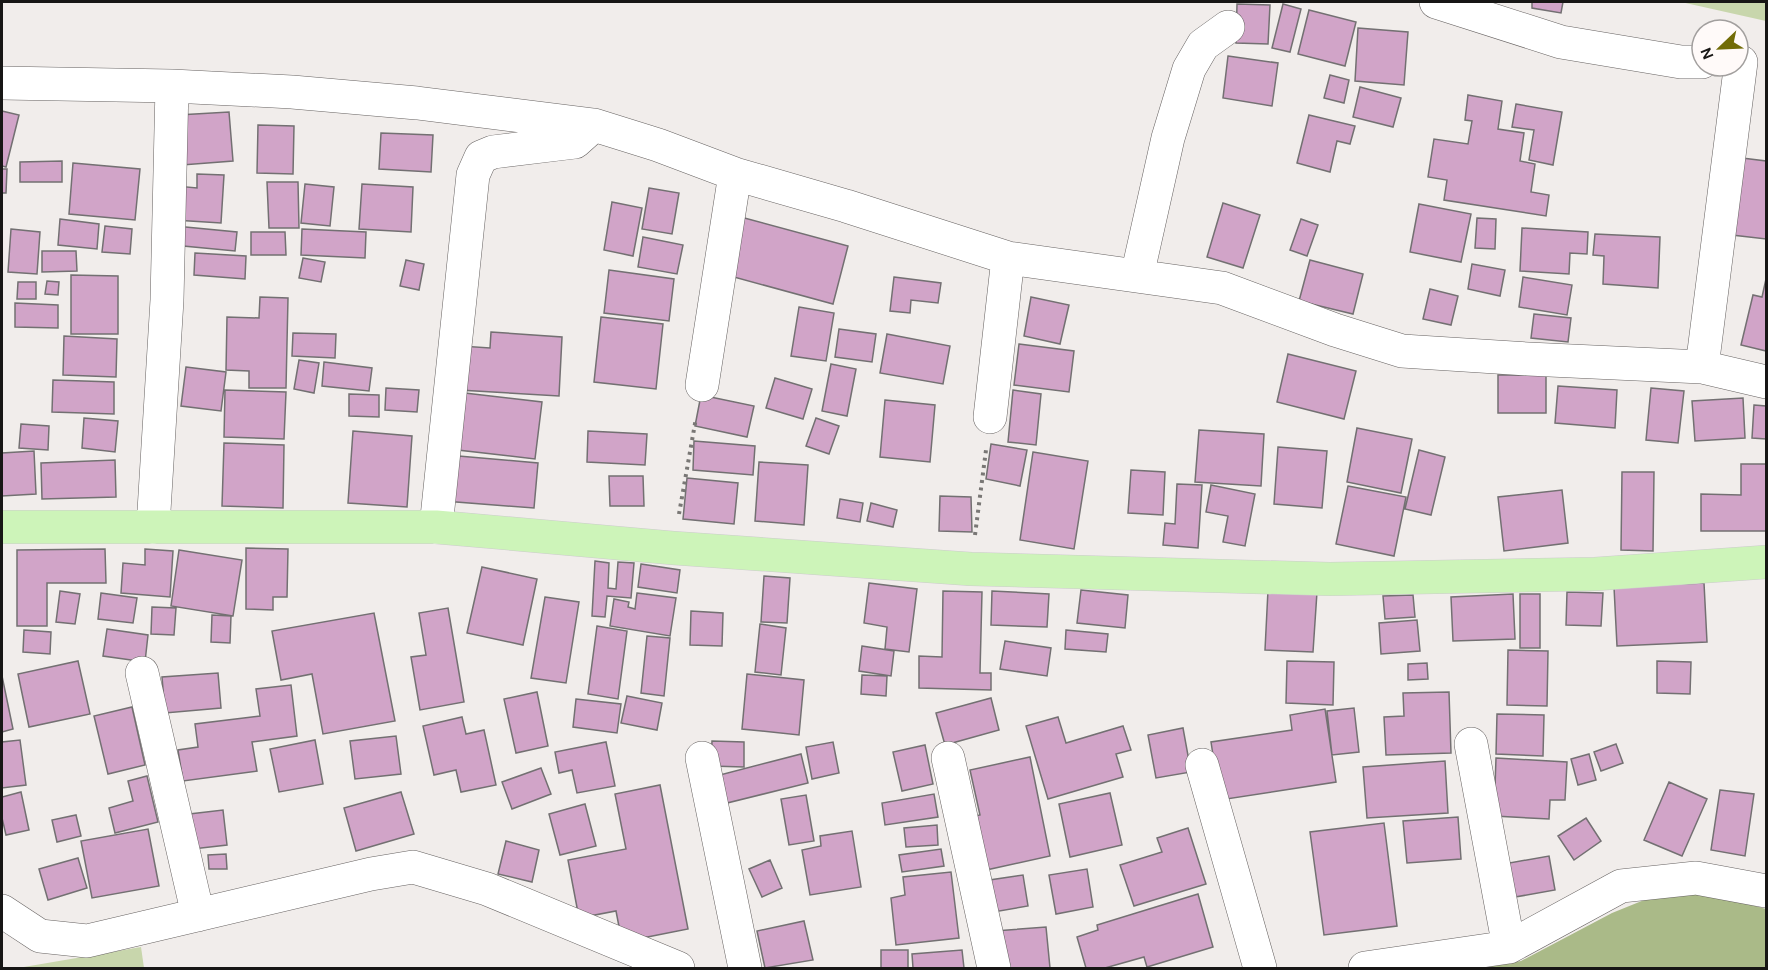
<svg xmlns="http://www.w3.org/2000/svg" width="1768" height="970" viewBox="0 0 1768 970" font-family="Karla,sans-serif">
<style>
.green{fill:#c8d6ac}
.forest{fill:#aaba88}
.building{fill:#d1a4c8;stroke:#737072;stroke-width:1.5}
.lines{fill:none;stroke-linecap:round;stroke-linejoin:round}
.minor-casing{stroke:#676362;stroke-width:34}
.major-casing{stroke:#ccc;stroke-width:34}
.path{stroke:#797775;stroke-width:4;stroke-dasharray:3 4.5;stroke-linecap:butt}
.minor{stroke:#fff;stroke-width:33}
.major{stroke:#cdf4b9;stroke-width:33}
</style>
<rect width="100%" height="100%" fill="#f1edeb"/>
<!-- green -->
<path class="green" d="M1681,2H1766V21Z
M141,947L144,968H18Z"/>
<!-- forest -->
<path class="forest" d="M1664,892L1714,894L1766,909V968H1479L1521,961L1612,913Z"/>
<!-- building -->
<path class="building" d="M1532,2H1563L1561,13L1532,8Z
M1237,4L1270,5L1268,44L1236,43Z
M1283,4L1301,9L1290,52L1272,48Z
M1309,10L1356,22L1345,66L1298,54Z
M1358,28L1408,32L1404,85L1355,81Z
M1228,56L1278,63L1272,106L1223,98Z
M1330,75L1349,80L1344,103L1324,98Z
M1360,87L1401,98L1393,127L1353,117Z
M1468,95L1502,101L1498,129L1524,133L1520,161L1535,164L1531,192L1549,195L1546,216L1444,200L1447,180L1428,177L1434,139L1468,144L1472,121L1465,120Z
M1516,104L1562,112L1553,165L1529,160L1534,130L1512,127Z
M2,111L19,115L6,167L2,166Z
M229,112L233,161L182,165L178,115Z
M1309,115L1355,126L1350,144L1337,141L1330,172L1297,163Z
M258,125L294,126L293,174L257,173Z
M381,133L433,135L431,172L379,169Z
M1742,158L1766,161V239L1732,235Z
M62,161V182H20V162Z
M73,163L140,169L135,220L69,214Z
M2,169H7L6,193H2Z
M197,174L224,175L221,223L174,220L176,186L197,188Z
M267,182H298L299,228H269Z
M305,184L334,187L330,226L301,223Z
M362,184L413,187L411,232L359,229Z
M649,188L679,193L672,234L642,229Z
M612,202L642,208L633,256L604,250Z
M1223,203L1260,215L1243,268L1207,257Z
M1419,204L1471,214L1461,262L1410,252Z
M737,216L848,246L833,304L723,274Z
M1477,218L1496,219L1495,249L1475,248Z
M60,219L99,224L97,249L58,245Z
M1301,219L1318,225L1307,256L1290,250Z
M105,226L132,229L130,254L102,252Z
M175,226L237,232L235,251L173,245Z
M1522,228L1588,232L1587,254L1570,253L1569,274L1520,271Z
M11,229L40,232L37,274L8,272Z
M302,229L366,232L365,258L301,255Z
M251,232H285L286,255H251Z
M1595,234L1660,237L1658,288L1603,284L1604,256L1593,255Z
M643,237L683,245L677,274L638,267Z
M42,251H76L77,271L42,272Z
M195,253L246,256L245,279L194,275Z
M303,258L325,262L321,282L299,278Z
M406,260L424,264L419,290L400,286Z
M1310,260L1363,274L1353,314L1299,301Z
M1472,264L1505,270L1500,296L1468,289Z
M609,270L674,279L669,321L604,313Z
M71,275L118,276V334H71Z
M894,277L941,283L938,303L911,300L910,313L890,311Z
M1523,277L1572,285L1567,315L1519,307Z
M1766,279V351L1741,345L1753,295L1762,297Z
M47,281L59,282L58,295L45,294Z
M18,282H36V299H17Z
M1430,289L1458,296L1451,325L1423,319Z
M260,297L288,298L286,388H249V371L226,370L227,317L259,318Z
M1031,297L1069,305L1060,344L1024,336Z
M15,303L58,305V328L15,327Z
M799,307L834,313L826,361L791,356Z
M1534,314L1571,318L1568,342L1531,338Z
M601,317L663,324L656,389L594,382Z
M839,329L876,334L872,362L835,357Z
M491,332L562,337L559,396L459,390L461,346L490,348Z
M293,333L336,334L335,358L292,356Z
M887,334L950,346L943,384L880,373Z
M64,336L117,339L116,377L63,375Z
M1019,344L1074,351L1069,392L1014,385Z
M1288,354L1356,371L1344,419L1277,402Z
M299,360L319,363L314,393L294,389Z
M324,362L372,368L369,391L322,386Z
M831,364L856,369L847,416L822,411Z
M186,367L226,372L221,411L181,406Z
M1498,375H1546V413H1498Z
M775,378L812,389L803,419L766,408Z
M53,380L114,382V414L52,412Z
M1558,386L1617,390L1615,428L1555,423Z
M386,388L419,390L417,412L385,410Z
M1651,388L1684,391L1678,443L1646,440Z
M225,390L286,392L284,439L224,437Z
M1013,390L1041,394L1036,445L1008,442Z
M456,392L542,402L535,459L449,449Z
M349,394L379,395V417L349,416Z
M701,395L754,406L747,437L695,426Z
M1743,398L1745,438L1695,441L1692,401Z
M885,400L935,405L930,462L880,457Z
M1754,405L1766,406V439L1752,438Z
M84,418L118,421L115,452L82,448Z
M816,418L839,426L829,454L806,446Z
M21,424L49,426L48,450L19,448Z
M1357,428L1412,439L1401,493L1347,482Z
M1199,430L1264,434L1261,486L1195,482Z
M353,431L412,436L407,507L348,503Z
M588,431L647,434L645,465L587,462Z
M694,441L755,446L753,475L693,470Z
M224,443L284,445L283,508L222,506Z
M991,444L1027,450L1020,486L986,479Z
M1278,447L1327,451L1322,508L1274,504Z
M1419,450L1445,457L1431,515L1405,509Z
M34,451L36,494L2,496V453Z
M1033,452L1088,461L1074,549L1020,540Z
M447,455L538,463L534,508L444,501Z
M115,460L116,497L42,499L41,463Z
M759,462L808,465L804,525L755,521Z
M1741,464H1766V531H1701V494L1741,495Z
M1131,470L1165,472L1163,515L1128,513Z
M1622,472H1654L1653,551L1621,550Z
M609,476H643L644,506H610Z
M687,478L738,483L734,524L683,519Z
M1177,484L1202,485L1198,548L1163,545L1165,523L1175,524Z
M1211,485L1255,494L1245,546L1223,542L1228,516L1206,512Z
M1348,486L1406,497L1394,556L1336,544Z
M1562,490L1568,543L1504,551L1498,497Z
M940,496L971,497L972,532L939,531Z
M840,499L863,503L860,522L837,518Z
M871,503L897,510L893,527L867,521Z
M246,548L288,549L287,597H273V610L246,609Z
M105,549L106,583H47V626H17V550Z
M145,549L173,551L170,597L121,593L123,563L145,565Z
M179,550L242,560L233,616L171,606Z
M595,561L609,563L608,588L616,589L618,562L634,563L631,598L607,596L605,617L592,616Z
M641,564L680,570L677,593L638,587Z
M482,567L537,579L523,645L467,633Z
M764,576L790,578L787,623L761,622Z
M869,583L917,589L909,652L885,649L887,627L864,623Z
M1704,583L1707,642L1617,646L1614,587Z
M1081,590L1128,595L1125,628L1077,623Z
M1268,590L1317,592L1313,652L1265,650Z
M60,591L80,594L75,624L56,622Z
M943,591L982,592L980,673H991V690L919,688V656L942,657Z
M992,591L1049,594L1047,627L991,625Z
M1567,592L1603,593L1601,626L1566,625Z
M101,593L137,598L133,623L98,619Z
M637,593L676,598L670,636L610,626L614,599L629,602L628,607L635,609Z
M1513,594L1515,639L1453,641L1451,597Z
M1520,594H1540V648H1520Z
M1413,595L1415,617L1385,619L1383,596Z
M545,597L579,602L566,683L531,678Z
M152,607L176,608L174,635L151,634Z
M448,608L464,702L420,710L411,657L426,655L419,613Z
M691,611L723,613L722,646L690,645Z
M374,613L395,721L323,734L312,674L281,680L272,631Z
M212,615L231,616L230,643L211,642Z
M1417,620L1420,651L1381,654L1379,623Z
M760,624L786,628L781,675L755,672Z
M597,626L627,631L618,699L588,694Z
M107,629L148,635L145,662L103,656Z
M24,630L51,632L50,654L23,652Z
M1066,630L1108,634L1106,652L1065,649Z
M647,636L670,638L664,696L641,693Z
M1005,641L1051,648L1047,676L1000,669Z
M862,646L894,651L891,676L859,671Z
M1508,650L1548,651L1547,706L1507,705Z
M78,661L90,714L29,727L18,674Z
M1287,661L1334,662L1333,705L1286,703Z
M1657,661L1691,662L1690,694L1657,693Z
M1427,663L1428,679L1408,680V664Z
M218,673L221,708L165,713L162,677Z
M747,674L804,680L799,735L742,729Z
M862,675L887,676L886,696L861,694Z
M2,676L13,729L2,732Z
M291,685L297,736L252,742L257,771L183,781L178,750L198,747L195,724L260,716L256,689Z
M537,692L548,746L516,753L504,699Z
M1449,692L1451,753L1386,755L1384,717L1404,716L1403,693Z
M627,696L662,703L657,730L621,723Z
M991,698L999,730L945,745L936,713Z
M576,699L621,704L617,733L573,727Z
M132,707L145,765L108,774L94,716Z
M1354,708L1359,752L1332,755L1327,711Z
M1325,709L1336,782L1220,800L1211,742L1292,730L1290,715Z
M1497,714L1544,715L1543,756L1496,754Z
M462,717L466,734L484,730L496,785L461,792L456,770L434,775L423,726Z
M1058,717L1066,743L1123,726L1131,750L1116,754L1123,777L1048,799L1026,726Z
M1183,728L1191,772L1156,778L1148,735Z
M396,736L401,774L355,779L350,741Z
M20,740L26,785L2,788V742Z
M315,740L323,784L279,792L270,749Z
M712,741L744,742V767L711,766Z
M606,742L615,786L577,793L572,770L559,773L555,752Z
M833,742L839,773L812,779L806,747Z
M1616,744L1623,763L1601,771L1594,752Z
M925,745L933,784L902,791L893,752Z
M801,754L808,783L723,804L716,776Z
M1589,754L1596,780L1578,785L1571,759Z
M1030,757L1050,856L977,872L966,818L980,815L970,770Z
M1496,758L1567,762L1565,800H1550L1549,819L1494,816Z
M1445,761L1448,813L1367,818L1363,767Z
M541,768L551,794L512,809L502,782Z
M147,776L158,822L115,833L109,808L133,801L128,781Z
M1669,782L1707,799L1682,856L1644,840Z
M660,785L688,929L622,942L616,911L579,918L568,860L626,849L615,794Z
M1720,790L1754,794L1745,856L1711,850Z
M21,792L29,830L6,835L2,818V797Z
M401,792L414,834L356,851L344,808Z
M1110,793L1122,845L1070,857L1059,804Z
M934,794L938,817L885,825L882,803Z
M806,795L814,841L789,845L781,799Z
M585,804L596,846L560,855L549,814Z
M223,810L227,845L184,850L181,815Z
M76,815L81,836L57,842L52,820Z
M1458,817L1461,859L1407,863L1403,821Z
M1586,818L1601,841L1574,860L1558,836Z
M1384,823L1397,926L1324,935L1310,832Z
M937,825L938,845L906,847L904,828Z
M1188,828L1206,884L1134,906L1120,865L1162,852L1157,838Z
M148,829L159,886L92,898L81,841Z
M852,831L861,887L810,895L802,850L821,846L820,836Z
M506,841L539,850L532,882L498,874Z
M941,849L944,866L902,872L899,855Z
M226,854L227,869H209L208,855Z
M1549,856L1555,890L1504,899L1498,865Z
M78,858L87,888L48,900L39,869Z
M770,860L782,888L762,897L749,869Z
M1087,869L1093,907L1056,914L1049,875Z
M951,872L959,938L896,945L891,898L905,895L903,877Z
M1023,875L1028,906L988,913L983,881Z
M1198,894L1213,947L1147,967L1144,957L1105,968H1086L1077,937L1098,930L1097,925Z
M804,921L813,960L765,968L757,931Z
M1046,927L1050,968H999L995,931Z
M881,950H908V968H881Z
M962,950L964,968H913L912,954Z"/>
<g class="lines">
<!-- minor casing -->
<g class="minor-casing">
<path id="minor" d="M1436,2L1561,42L1681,62H1702
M2,83L172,86L292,92L417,103L594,125L658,145L735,174L846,206L1008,258L1222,288L1335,330L1402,351L1528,359L1702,367L1766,382
M1137,276L1168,138L1189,69L1203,45L1228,27
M1702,367L1741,62
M702,385L735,174
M990,417L1008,258
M153,527L167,300L172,86
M436,527L473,175L481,157L493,152L575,142L594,125
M142,673L198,915
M1471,744L1509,947
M702,758L745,968
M948,758L994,968
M1202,765L1260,968
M2,911L40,936L87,941L371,874L413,867L487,889L678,968
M1365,968L1509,947L1621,886L1696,878L1766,891"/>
</g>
<!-- major casing -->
<g class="major-casing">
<path id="major" d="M2,527H436L673,548L971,569L1330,579L1595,574L1766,562"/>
</g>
<!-- path -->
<path class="path" d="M679,514L696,418
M975,535L986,450"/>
<!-- minor -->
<use href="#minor" class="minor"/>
<!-- major -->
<use href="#major" class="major"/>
</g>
<!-- border -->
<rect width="1768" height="970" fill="none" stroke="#171615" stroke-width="6"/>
<!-- north arrow -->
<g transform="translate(1720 48) rotate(247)"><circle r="28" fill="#fffaf9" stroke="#a29f9e" stroke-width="1.5"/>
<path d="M0-4.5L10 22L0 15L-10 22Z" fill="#726c07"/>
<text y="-9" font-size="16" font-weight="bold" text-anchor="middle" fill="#171615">N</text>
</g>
</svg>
